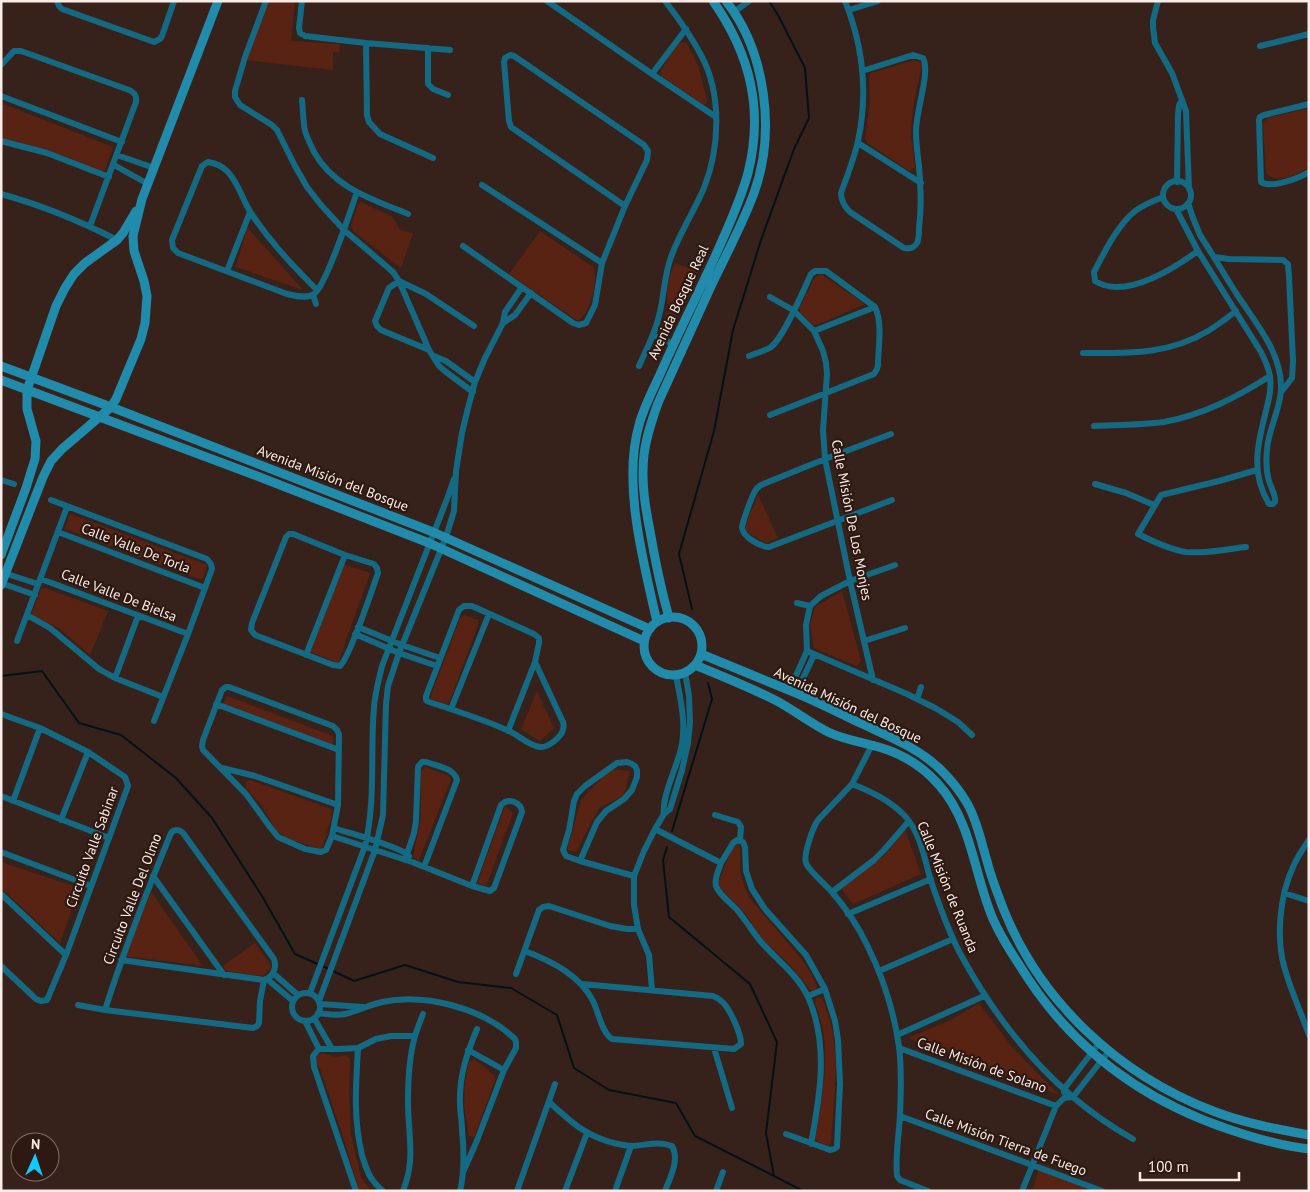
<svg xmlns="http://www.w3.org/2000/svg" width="1310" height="1192" viewBox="0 0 1310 1192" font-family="'PT Sans',sans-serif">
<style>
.green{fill:#582312}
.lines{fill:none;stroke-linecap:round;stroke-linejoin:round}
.stream{stroke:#031217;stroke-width:2}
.street{stroke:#146a83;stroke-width:6}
.secondary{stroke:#208bab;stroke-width:9}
.labels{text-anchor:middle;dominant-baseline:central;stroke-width:4.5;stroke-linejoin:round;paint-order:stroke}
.street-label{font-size:14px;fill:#faebe6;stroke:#2d1912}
</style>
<rect width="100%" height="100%" fill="#37221b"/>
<!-- green -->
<path class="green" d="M269,1H295L291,41L340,44L339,52H333V70L246,60Z
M686,42L698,65L707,101L704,105L661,76V70L678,43Z
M915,60L922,64L913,107L911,133L915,167L910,171L869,144L865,139L870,102L869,78L871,73Z
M1,103L113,147L105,170L102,172L24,144L1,138Z
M1309,108V167C1298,175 1276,185 1266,173L1263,122L1268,118Z
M361,202L393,217L400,230L413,233L401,268L353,231L351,226L358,204Z
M247,227L303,290L236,267Z
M540,231L593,267C599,279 590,314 578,321L509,274Z
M675,263L698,272L666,337L660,334L659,330L668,310L667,292L670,274Z
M821,274L865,304L814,326L800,312V307L815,277Z
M758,495L778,538L766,543L752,535L746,530V524Z
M70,514L207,565L202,580L65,529Z
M344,564L370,573L338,663L310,652Z
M45,588L108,611L90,655L59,628L34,617L32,612L41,589Z
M842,591L861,661L857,666L814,648L810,625L815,607Z
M464,615L478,620V625L450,701L447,705L431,699V696L460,618Z
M537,691L554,728L540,741L521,729Z
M227,696L333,736V745L223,704Z
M425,767L447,775L451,779L419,860L413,857L421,816V772Z
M610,769L630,771L624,795L599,808L576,852L567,850L581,800Z
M250,780L331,809L332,814L323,847L320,849L286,838L275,829L262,806L246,788V782Z
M505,806L513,813L486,886L477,883Z
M905,830L921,874L853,904L841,888L884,856Z
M736,843L740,846V873L748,896L803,961L817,985L816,989L812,991L809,988L789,964L763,940L745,913L721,889L718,883L730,853Z
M1,862L79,888L60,943L1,888Z
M151,892L203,966L125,956Z
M255,943L271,966L270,970L262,976L226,971L223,966Z
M818,997L822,998C828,1013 833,1027 834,1043C838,1076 833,1110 831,1143L828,1146L817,1141L815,1139C821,1103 829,1065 823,1029C821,1020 818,1011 815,1003L816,998Z
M979,1003L1011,1046L1059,1095L908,1038L951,1020Z
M322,1053L336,1057L346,1055L350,1058L349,1094L351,1135L361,1177L371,1191H359L344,1139L320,1069L316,1064V1057Z
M474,1059L494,1075L495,1080L474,1137L469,1136L464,1105L465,1082L469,1062Z
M1040,1167L1102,1191H1032Z"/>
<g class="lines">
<!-- stream -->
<path class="stream" d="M692,609L679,554L714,431L733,330L761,240L794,149L809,118L805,68L778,15L769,1
M1,676L42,671L79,723L121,735L176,778L212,818L262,896L295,954L329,969
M672,831L712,699L708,683
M667,847L663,860L669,917L750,984L777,1042L766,1133L774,1176L803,1191
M333,971L354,981L405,965L458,982L511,988L557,1015L574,1068L609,1090L676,1103L695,1136L774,1176"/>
<!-- street -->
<path class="street" d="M57,1L59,6L62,9L154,42L160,39L162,36L174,1
M266,1L245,57L235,91V97L240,105L272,125L277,130L295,166L307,187L321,205L344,230L393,272L399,281L429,350L439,366L446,372L473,392
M302,1L299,28L300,33L305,36L366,43L450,50
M547,1L652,74L716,117
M845,1C863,46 868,94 858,141C854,159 847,176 841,193C841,201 844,206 850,212L904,248C909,249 914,248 917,243C919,239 919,233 919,228C921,213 921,197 920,182C920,166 916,149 916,133C915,113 931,72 923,58L913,55L862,71
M1158,1L1153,20V27L1155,43L1172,73L1186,111L1189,189
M849,10L878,1
M734,12L749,1
M366,43L367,115L369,122L380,134L433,158
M1260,46L1309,34
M428,48V84L433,89L448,95
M1,65L14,51H21L129,90C134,92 137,95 136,102L90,226
M652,74L686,29
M1,96L122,142
M302,100C303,110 303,121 305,131C307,138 311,145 314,152C334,188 372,199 408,214
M1309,104L1264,115L1260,117L1259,120L1261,182C1271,189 1299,178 1309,172
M1,141L47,153L109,177
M858,143L921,183
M117,155L154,168
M114,165L148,184
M1163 195a14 14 0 1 1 28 0a14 14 0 1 1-28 0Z
M1177,182L1178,114L1179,105L1182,100
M482,185L602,263
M1,194C41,205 80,221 117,240
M1163,197C1153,201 1143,205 1135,211C1117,226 1105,251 1094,272L1095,281C1125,300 1173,269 1198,251
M1176,209L1198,251L1261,352C1265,360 1269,368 1270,377C1272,390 1268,402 1265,415C1257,446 1251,474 1269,504H1273L1275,502C1276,495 1271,488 1269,481C1266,471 1266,460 1267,450C1268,429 1281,409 1281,388C1282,354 1256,323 1238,296C1225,276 1213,255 1200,235L1193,218L1188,203
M463,246L573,323L579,325L586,323L595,305L602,263L625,206L647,160L648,151L644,145L514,56L510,55L505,58L504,62L509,121L511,127L625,206
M1214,257L1229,259L1283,260L1288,264L1289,276L1293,361L1292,378L1282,391
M227,271L250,212
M317,290C293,266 270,242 251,213C243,201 239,184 228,172C223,167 215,163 208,162L202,166L172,240L173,248L178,253L287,294C295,296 307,299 314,294C326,286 351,209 357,192
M313,295L316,304
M770,297L793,310L814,331L823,351L826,363L827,374L823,430L825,459L850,581L873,680
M503,323L515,315L531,293
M814,331L875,307
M653,335L673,344
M429,350L381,330L377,326L375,321L389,288L399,281L426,294L474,326
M1083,353C1128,353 1168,355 1208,331C1218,325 1227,318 1236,311
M434,356L446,361L475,382
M749,356C756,353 765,351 771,347C784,337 803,291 811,274L815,271H826L875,307C883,324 878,347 878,365L877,369L874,374L770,415
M639,366C646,350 655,334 659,316C664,297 664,276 671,257C680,233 694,211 704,188C720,147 722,94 701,55C691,36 678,18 665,1
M1094,426C1117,425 1141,425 1164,422C1203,415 1237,397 1270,376
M891,434L825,459L761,485C758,487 757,488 755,491C752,496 742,523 742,528C743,537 761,547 769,547L892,500
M1,480L14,484
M1095,484L1126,493L1154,505
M51,500L207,559L211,564L212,569L188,634L154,721
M58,532L205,588
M289,534H293L345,555L374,564L377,568L378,573C372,590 350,657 340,666L333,665L255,635L251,630L252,623L286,537Z
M1246,547C1227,549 1206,554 1186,552C1171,550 1152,541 1138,534L1161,495L1219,481L1257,470
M1,572L38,584
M41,579L188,634
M1,583L35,595
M797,603L810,606
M464,606H472L534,634L539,638V643L535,662L563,722C564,725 564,726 563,730C561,737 548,748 540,747C530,746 518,735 509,731C485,720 454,710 429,702L426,700V696L459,610Z
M27,615L50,628L99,669L115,678L163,697
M358,627L402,645L440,658
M355,634L399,653L437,666
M17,641L67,507
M864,641L905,628
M807,651L907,694L937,709L958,722L972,735
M306,655L345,555
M115,678L138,616
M226,687H229L333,726L337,730L339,734L338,805L332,836L326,850L321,852L305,849L278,837L270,827L246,794L203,750L202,746L203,740L222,690Z
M789,691L807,651L806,625L810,606L821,596L850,581L895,565
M796,693L814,655
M917,699L921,687
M216,704L339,750
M451,709L489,614
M1,714L40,728L88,752L125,777L128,786L66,955L47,1000L41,1001L36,999L1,966
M508,731L535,662
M872,745L852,784L818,820C813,827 803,855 806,863C809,871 825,884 831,891C845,907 858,926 867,945C883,977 894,1011 899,1047C902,1069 901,1092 900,1115C899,1135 895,1156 897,1176L900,1180L928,1191
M222,768L255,776L338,805
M852,784C872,792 889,800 904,815C920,832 924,856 930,878C938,902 949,933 961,955C1002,1030 1058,1097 1133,1139
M1,796L109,838
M13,801L40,728
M664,814C661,797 679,763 682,744C686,720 680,698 676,675
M715,815L738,822L741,827L740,841
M61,820L88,752
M334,828C348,833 402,847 409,856
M655,829L721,863C719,870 714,878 716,886C718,894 732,904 738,911C746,921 753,932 761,942C777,960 798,975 808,997C829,1044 820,1096 811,1144
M332,836L412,862L472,886L490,891L494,888L522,812C521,802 508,797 501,805L472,886
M1309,840C1303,849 1297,857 1293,867C1280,895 1276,936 1284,966C1290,989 1301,1012 1309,1035
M1,852L91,886
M405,860L414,833L416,821L418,767L422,762H426C437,766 454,768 457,780L424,867
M580,861L597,822L606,811L624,799L632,790L637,777V770L635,766L632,764L627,762L617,763L585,786L577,794L574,801L569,830L563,850L566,856L580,861L634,876
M721,863L733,843L737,840L743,842L745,847L746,871L752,889L765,909L806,955L825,989L835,1021L838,1040L840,1084L837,1147L834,1149L830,1150L786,1134
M153,876L224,975
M832,892L874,860L884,850L909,821
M1284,893L1309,901
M1,894L66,955
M848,914L931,879
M525,951C551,961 580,975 593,1001C598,1011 602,1033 612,1039L734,1049L741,1044C741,1033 729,1006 720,1000C718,998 715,997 713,996L582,984
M879,971L953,939
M273,973L298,995
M516,974L539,910L543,907L549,906L610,926L627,929H638
M267,979L293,1001
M652,990L649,955L638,929L634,905V876L644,851L655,829L664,814L670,809L682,770L688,743L690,722L689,696L685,672
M310,993L365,846C376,800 370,754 374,707C375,693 379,679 382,666L447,499L454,479
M292 1007a14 14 0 1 1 28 0a14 14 0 1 1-28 0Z
M808,996L825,989
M319,1001L375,850L383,815L386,704L388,686L399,653L446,537L454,511L456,471L462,433L468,408L475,382L485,358L503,323L505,312L522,287
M320,1004L363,1007
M78,1005L105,1010L253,1028L257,1026L259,1023L260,1001L264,980
M105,1010C124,950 147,891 171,833C174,829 179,829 183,833L274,959C277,969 273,977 264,980L121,960
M318,1013C327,1014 336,1016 345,1014C358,1011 369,1005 382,1002C425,993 483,1008 515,1039L516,1042V1048L504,1070L476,1143L464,1170
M314,1018L332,1049
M305,1021L319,1049
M897,1035L984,996
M358,1048C356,1086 353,1117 362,1155C365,1165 368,1176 375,1183C377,1186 380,1188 383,1191
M714,1048L732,1108
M899,1048L1056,1106
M468,1050L504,1070
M1064,1092V1089L1099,1043
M549,1102C571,1122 588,1138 618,1144C623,1145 628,1146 633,1146C646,1145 659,1141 672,1146C680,1159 670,1178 665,1191
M900,1116L1102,1191
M356,1191L314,1067L313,1056L317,1051L319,1049H339L358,1048L376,1039L391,1036H415
M403,1191C416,1158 408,1136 408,1102C408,1081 409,1057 415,1036C417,1029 420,1022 423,1014
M460,1191C465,1171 464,1150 462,1130C462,1121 460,1112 460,1103C459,1076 467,1053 477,1029
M517,1191L555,1084
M565,1191L587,1133
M615,1191L631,1146
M716,1191L723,1172
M1022,1191L1056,1106L1064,1098L1073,1097L1109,1051"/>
<!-- secondary -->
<path class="secondary" d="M1,366L111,407L433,532L650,629
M1,380L257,476L429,543L644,641
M1,555L26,488L35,459L36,441L27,409V390L56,306L65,288L74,274L85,263L117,240L123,233L136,211
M1,585L43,477L51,461L62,449L111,407L116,399L141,339L145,323L147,296L144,281L134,251L133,236L142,199L218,1
M644 646a29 29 0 1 1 58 0a29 29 0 1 1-58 0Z
M669,618C661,589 655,560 650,531C645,506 641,481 644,455C646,437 652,420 658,403C676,363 695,322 713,282C727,253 743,223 754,193C776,132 766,52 726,1
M657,622C644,564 622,484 639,425C644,406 654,388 662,370C680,329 700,290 718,250C729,225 741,199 748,173C764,109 750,54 713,1
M701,654C733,667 764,680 796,693C818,702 839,713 860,723C888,736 919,748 941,770C951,780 960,791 967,803C977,820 981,841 987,861C991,877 997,892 1003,908C1040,1002 1119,1075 1213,1111C1244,1123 1276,1129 1309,1135
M695,665C722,676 749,687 775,700C794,710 810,723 828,732C847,741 869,743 888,750C907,757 926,770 939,785C972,822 974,875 993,919C1000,935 1010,951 1020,966C1069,1046 1139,1099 1228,1129C1254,1138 1281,1146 1309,1149"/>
</g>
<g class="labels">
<!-- street labels -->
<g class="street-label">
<text transform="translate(678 302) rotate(-65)">Avenida Bosque Real</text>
<text transform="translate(333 478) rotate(21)">Avenida Misión del Bosque</text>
<text transform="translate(852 520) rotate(79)">Calle Misión De Los Monjes</text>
<text transform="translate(136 548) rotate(21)">Calle Valle De Torla</text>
<text transform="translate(119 595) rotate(21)">Calle Valle De Bielsa</text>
<text transform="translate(848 705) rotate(25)">Avenida Misión del Bosque</text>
<text transform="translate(92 847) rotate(-70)">Circuito Valle Sabinar</text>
<text transform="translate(948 887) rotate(68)">Calle Misión de Ruanda</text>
<text transform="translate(132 899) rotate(-69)">Circuito Valle Del Olmo</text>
<text transform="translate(982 1065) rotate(20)">Calle Misión de Solano</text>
<text transform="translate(1006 1142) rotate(20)">Calle Misión Tierra de Fuego</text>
</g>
</g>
<!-- border -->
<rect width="1310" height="1192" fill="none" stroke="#faebe6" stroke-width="5"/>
<!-- north arrow -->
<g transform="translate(35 1157) rotate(3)"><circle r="24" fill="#2d1912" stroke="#7f6d67"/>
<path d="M0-4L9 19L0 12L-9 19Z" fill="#10cafa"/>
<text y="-8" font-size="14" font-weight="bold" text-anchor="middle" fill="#faebe6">N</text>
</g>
<!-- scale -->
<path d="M1140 1172v8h99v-8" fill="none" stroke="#faebe6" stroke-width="2.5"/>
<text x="1148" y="1172" font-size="15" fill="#faebe6" stroke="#2d1912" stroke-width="4" paint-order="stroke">100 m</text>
</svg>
